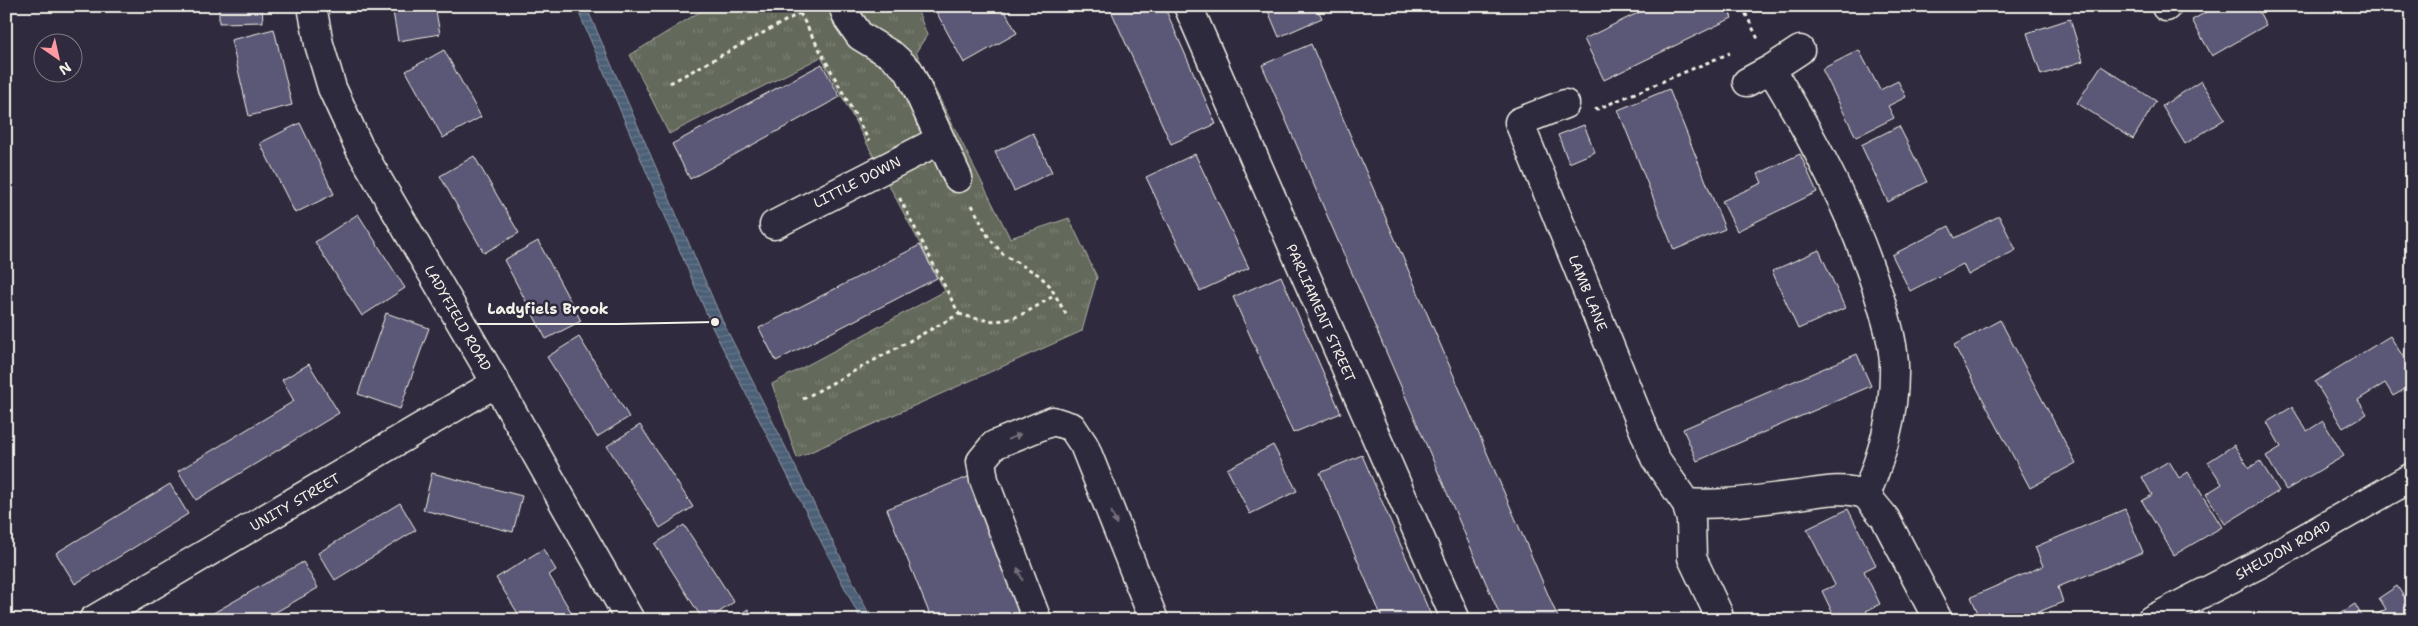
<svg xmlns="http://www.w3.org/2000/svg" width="2418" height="626" viewBox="0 0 2418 626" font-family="'Shantell Sans',sans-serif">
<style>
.grass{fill:url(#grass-tufts);stroke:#acaea2}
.water{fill:url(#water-rules);stroke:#8f99a4}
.building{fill:#5a5976;stroke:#f4f1e8}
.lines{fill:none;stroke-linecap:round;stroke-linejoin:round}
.minor-casing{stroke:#f4f1e8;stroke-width:31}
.path{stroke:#f4f1e8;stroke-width:3;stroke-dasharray:4 4;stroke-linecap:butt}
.minor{stroke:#2f2a3d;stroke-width:28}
.oneway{fill:#747079}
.labels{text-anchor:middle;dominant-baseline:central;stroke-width:5;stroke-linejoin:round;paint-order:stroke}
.street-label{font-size:14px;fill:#f4f1e8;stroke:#2f2a3d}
.leader{fill:none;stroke:#f4f1e8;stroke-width:2}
.callout-dot{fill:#f4f1e8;stroke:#2f2a3d;stroke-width:2}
.callout-label{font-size:15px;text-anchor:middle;font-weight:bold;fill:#f4f1e8;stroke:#2f2a3d;stroke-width:5;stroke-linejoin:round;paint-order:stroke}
</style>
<defs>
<pattern id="grass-tufts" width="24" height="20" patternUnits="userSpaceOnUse" patternTransform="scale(1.25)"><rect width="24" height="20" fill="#646a5c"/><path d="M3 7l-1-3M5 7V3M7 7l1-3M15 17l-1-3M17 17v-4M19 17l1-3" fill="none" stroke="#7b8073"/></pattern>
<pattern id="water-rules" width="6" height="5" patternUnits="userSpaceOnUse" patternTransform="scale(1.25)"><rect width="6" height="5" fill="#4c5f76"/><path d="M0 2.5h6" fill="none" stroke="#66768a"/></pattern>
</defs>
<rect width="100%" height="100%" fill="#2f2a3d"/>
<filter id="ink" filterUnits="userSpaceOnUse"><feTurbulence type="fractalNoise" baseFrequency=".02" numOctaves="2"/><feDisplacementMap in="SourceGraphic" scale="10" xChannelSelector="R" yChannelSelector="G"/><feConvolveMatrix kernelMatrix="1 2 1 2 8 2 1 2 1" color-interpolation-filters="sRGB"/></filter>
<g filter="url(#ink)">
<!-- grass -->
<path class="grass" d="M709,6H916L927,35L916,52L1010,238L1069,218L1097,277L1082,331L797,458L772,384L945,291L821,57L669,134L630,55Z"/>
<!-- water -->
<path class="water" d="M576,6H586L723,322L872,620H861L713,329Z"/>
<!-- building -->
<path class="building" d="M219,6H262L263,22L219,23Z
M392,6H435L440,34L398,41Z
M933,6H1002L1017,33L964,63Z
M1109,6H1164L1216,124L1171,144Z
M1266,6H1316L1322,18L1279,37Z
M1652,6H1727L1732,18L1604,80L1584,39Z
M1755,6H1766L1757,11Z
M2217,6H2256L2266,25L2212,56L2192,20Z
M2070,19L2083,61L2041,75L2027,33Z
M274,29L292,105L249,116L231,40Z
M1311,44L1559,620H1502L1262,65Z
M444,50L481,117L443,138L406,71Z
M1859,50L1880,90L1898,81L1906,97L1888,106L1894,118L1856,137L1822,69Z
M822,64L840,97L690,179L672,144Z
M2101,66L2156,101L2133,139L2077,103Z
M2201,81L2225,119L2185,144L2162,106Z
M1669,89L1725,229L1674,250L1618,110Z
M300,123L334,194L295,213L260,143Z
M1584,125L1595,152L1569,163L1558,135Z
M1899,126L1927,182L1888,202L1861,145Z
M1033,133L1052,172L1014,191L995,152Z
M1195,154L1249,268L1200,291L1146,177Z
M1800,154L1817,192L1737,231L1722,201L1762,183L1758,174Z
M474,156L519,233L484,253L440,176Z
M358,214L405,288L362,316L315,242Z
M1999,216L2016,250L1968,275L1963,264L1910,291L1892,255L1949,226L1955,238Z
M538,241L581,321L546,339L504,260Z
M920,245L937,278L776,361L759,328Z
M1819,250L1845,308L1798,329L1772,271Z
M1281,276L1341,413L1293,433L1233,297Z
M386,313L429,328L400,409L358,394Z
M2000,320L2076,463L2030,488L1954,345Z
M2390,336L2412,371V385L2393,396L2385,383L2358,400L2367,414L2343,428L2315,382Z
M579,337L629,417L597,437L547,357Z
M1857,354L1871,386L1697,461L1683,429Z
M309,364L339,413L196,500L178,471L294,401L282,380Z
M2292,407L2307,431L2323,421L2344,456L2286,490L2266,456L2281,447L2267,422Z
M640,425L693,507L660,528L607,446Z
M1273,445L1297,491L1250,514L1227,469Z
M2234,445L2249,468L2260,461L2279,491L2225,524L2206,494L2222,484L2208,462Z
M1362,455L1433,620H1383L1320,473Z
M2169,461L2179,478L2188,472L2222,527L2174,555L2142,501L2152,495L2142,477Z
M432,473L522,496L513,532L423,510Z
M973,475L1032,620H932L887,509Z
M170,484L188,514L75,584L56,553Z
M400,503L416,530L335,580L318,553Z
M1848,509L1876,565L1864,571L1880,604L1866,611L1871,620H1836L1822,591L1835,585L1807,529Z
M2125,509L2143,552L2058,587L2063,602L2019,620H1981L1971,597L2043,566L2035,547Z
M684,525L734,602L708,620H703L655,544Z
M543,549L556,570L549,575L576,620H522L496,578Z
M303,562L318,588L262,620H201Z
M2397,586L2412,609V620H2374L2373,617L2386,609L2379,598Z
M2355,604L2364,620H2329Z
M748,609L755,620H731Z"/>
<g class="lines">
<!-- minor casing -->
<g class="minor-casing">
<path id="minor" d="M312,6L319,44L332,88L360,149L496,383L630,620
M843,6L848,19L860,36L893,56L909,71L958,178
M1188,6L1456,620
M2166,7L2167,6
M1800,50L1771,69C1815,141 1855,217 1880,299C1887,322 1895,348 1894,373C1894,416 1882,455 1866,495L1885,518L1938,620
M1747,82L1771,69
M1565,104L1519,122L1655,458L1686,503C1723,506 1761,499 1798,495C1820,492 1844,486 1866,495
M774,225L940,140
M1686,503L1691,520L1692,558L1718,613
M93,620L496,383
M1037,620L984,480L981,461L994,445L1053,421L1072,427L1084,445L1154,620
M2151,620L2261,563L2412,477"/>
</g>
<!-- path -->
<path class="path" d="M796,6L869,141
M1742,6L1758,39
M670,83L800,13
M1595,110L1730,53
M972,205L989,238L1004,255L1039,275L1050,286L1067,316
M959,314C1005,328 1016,319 1055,295
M803,399L959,314L899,197"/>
<!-- minor -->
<use href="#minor" class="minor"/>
</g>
<!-- one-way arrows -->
<defs><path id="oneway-solid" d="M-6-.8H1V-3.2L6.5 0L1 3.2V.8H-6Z" transform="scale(1.25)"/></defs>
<g class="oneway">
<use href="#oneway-solid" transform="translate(1014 437) rotate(-22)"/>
<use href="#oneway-solid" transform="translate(1114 518) rotate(68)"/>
<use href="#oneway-solid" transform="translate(1020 574) rotate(-111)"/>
</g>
</g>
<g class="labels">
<!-- street labels -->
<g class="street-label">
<text transform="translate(857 182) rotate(-27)">LITTLE DOWN</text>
<text transform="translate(1588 293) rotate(68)">LAMB LANE</text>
<text transform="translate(1321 313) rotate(66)">PARLIAMENT STREET</text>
<text transform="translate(458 318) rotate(60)">LADYFIELD ROAD</text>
<text transform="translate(295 502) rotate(-30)">UNITY STREET</text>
<text transform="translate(2283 550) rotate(-29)">SHELDON ROAD</text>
</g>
</g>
<!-- callouts -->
<path class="leader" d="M715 322L618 324H477"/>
<circle class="callout-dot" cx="715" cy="322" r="5"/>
<g class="callout-label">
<text x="548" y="314">Ladyfiels Brook</text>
</g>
<!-- margin -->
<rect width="2418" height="626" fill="none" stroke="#2f2a3d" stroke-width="25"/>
<rect x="12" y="12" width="2393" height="601" fill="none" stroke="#f4f1e8" stroke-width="2" filter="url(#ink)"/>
<!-- north arrow -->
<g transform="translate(58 58) rotate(146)"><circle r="24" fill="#2f2a3d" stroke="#7e7a81"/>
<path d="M0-4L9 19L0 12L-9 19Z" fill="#ff9aa2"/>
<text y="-8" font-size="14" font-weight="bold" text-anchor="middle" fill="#f4f1e8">N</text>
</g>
</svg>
